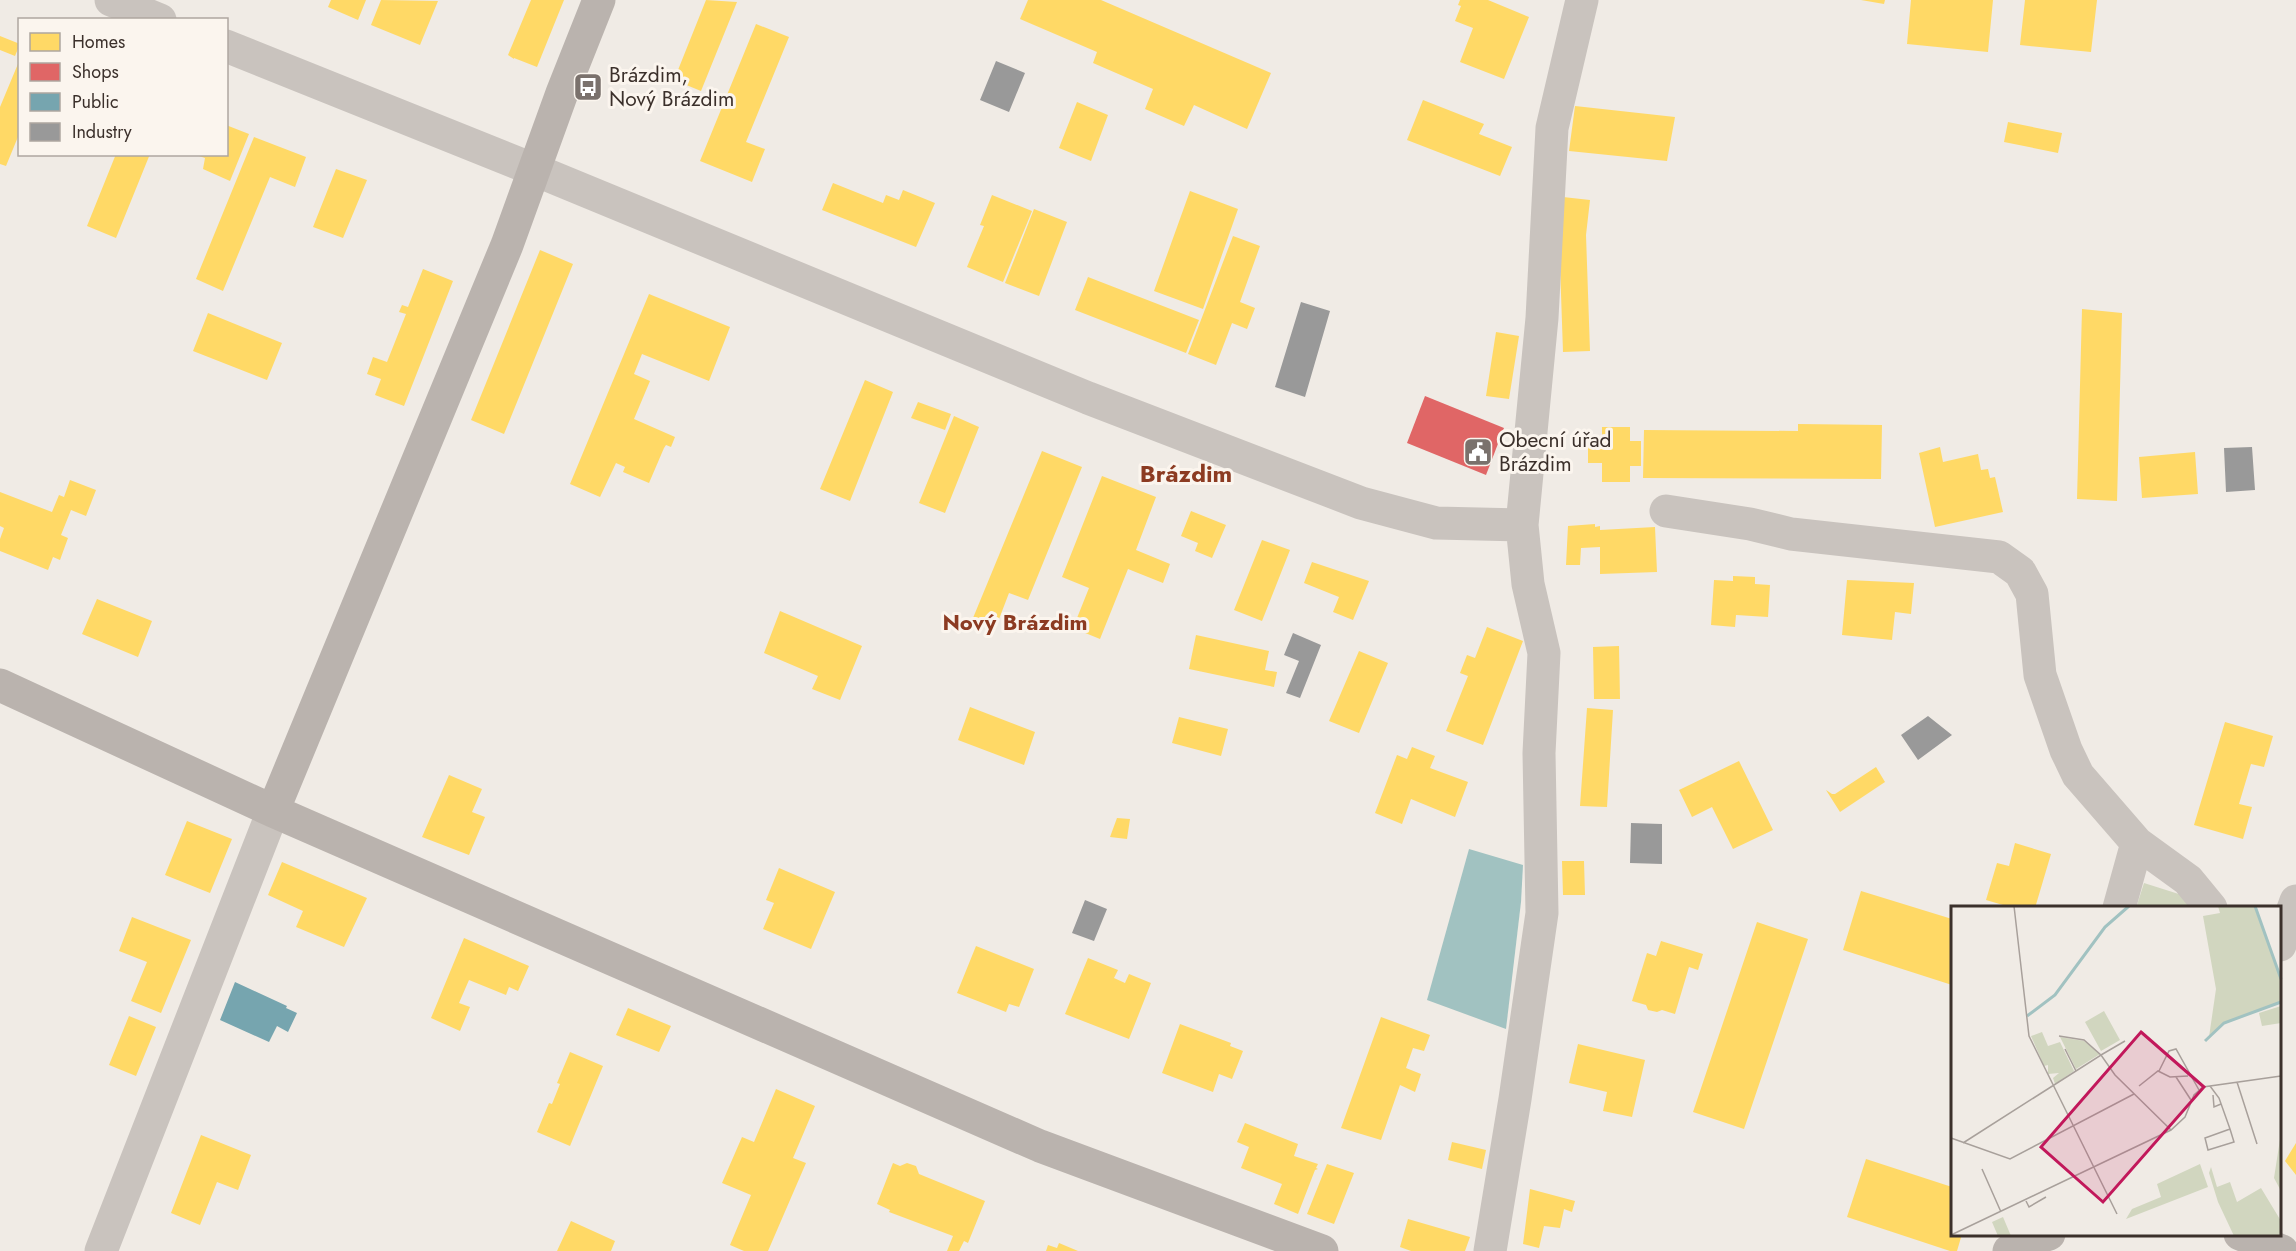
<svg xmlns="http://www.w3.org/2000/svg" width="2296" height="1251" viewBox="0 0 2296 1251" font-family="Jost,sans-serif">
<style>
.green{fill:#d1d6bf}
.water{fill:#a1c2c1}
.homes{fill:#ffd966}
.shops{fill:#e06666}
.public{fill:#76a5af}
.industry{fill:#999}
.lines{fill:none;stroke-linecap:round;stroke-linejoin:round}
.street{stroke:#c9c3be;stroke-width:33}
.secondary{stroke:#bab3ae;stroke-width:33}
.labels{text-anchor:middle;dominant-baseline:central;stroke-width:6;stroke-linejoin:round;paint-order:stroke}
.poi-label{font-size:21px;fill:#3b302b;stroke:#fbf5ee;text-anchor:start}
.neighbourhood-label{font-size:22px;font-weight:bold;fill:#8c3b22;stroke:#fbf5ee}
.quarter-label{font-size:24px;font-weight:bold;fill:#8c3b22;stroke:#fbf5ee}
.inset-river{fill:none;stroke:#a1c2c1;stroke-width:3}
.inset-road{fill:none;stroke:#a8a09b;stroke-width:1.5}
.view{fill:#c2185b;fill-opacity:0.15;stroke:#c2185b;stroke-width:3}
.inset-edge{fill:none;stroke:#3b302b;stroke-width:3}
</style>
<rect width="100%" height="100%" fill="#f0ebe5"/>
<!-- green -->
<path class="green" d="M2144,883L2185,896L2188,907L2136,908Z"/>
<!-- water -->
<path class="water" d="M1469,849L1523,865L1521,902L1506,1029L1427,1000Z"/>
<!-- homes -->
<path class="homes" d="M331,0H366L358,20L328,7Z
M381,0L438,1L420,45L371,25Z
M531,0H564L537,67L514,58V59L508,55Z
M706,0L737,2L701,91L674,80Z
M1028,0H1101L1271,73L1247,129L1194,105L1184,126L1145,109L1153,89L1093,63L1097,52L1020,19Z
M1460,0H1488L1529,17L1504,79L1460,62L1473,28L1455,21L1461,6L1458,5Z
M1861,0H1885L1884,4Z
M1911,0H1993L1988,52L1907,44Z
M2025,0H2097L2091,52L2020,45Z
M756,24L789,37L746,142L765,149L752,182L700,161Z
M0,36L20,44L15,56L0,50Z
M20,59V132L6,166L0,164V107Z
M1423,100L1484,124L1479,134L1512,147L1500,176L1407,140Z
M1077,102L1108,115L1091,161L1059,148Z
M1575,106L1675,117L1667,161L1569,151Z
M2008,122L2062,133L2058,153L2004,142Z
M226,125L249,134L230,181L203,169L205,158L196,155L226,154Z
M254,137L306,157L295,187L270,177L223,291L196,279Z
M116,154H150L116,238L87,226Z
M336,169L367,180L343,238L313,227Z
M833,183L883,203L886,195L899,200L903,190L935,203L916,247L822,210Z
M1190,191L1238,209L1203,309L1154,291Z
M992,195L1032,211L1003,282L967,267L984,226L980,225Z
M1563,197L1590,200L1586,235L1590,351L1563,352L1559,235Z
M1034,209L1067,222L1039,296L1005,283Z
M1233,236L1260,246L1240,302L1255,308L1247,329L1232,323L1216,365L1188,354Z
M540,250L573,264L504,434L471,420Z
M423,269L453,281L404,406L375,395L381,379L367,374L373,357L387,362L406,314L399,312L402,305L408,307Z
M1088,277L1199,320L1186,353L1075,310Z
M649,294L730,327L709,381L642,354L634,374L650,381L634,419L675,437L671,447L666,445L664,448L649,483L623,472L625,467L616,463L600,497L570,484Z
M2082,309L2122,313L2117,501L2077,499Z
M208,313L282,343L267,380L193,351Z
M1496,332L1519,336L1509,399L1486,396Z
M865,380L893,392L850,501L820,489Z
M918,402L951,414L945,430L911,418Z
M954,416L979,427L945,513L919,503Z
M1798,424L1882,425L1881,479L1643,478L1644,430L1798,431Z
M1602,427H1630V441H1641V466H1630V482H1602V463H1588V443H1602Z
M1940,447L1943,462L1978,454L1981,470L1988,469L1990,478L1995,477L2003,512L1935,527L1919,453Z
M1042,451L1082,467L1028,600L1009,593L996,627L973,618Z
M2195,452L2198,494L2142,498L2139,457Z
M1102,476L1156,497L1136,550L1170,564L1163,583L1128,569L1100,639L1073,628L1089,588L1062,577Z
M70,480L96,490L86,516L71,510L61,535L68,538L60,560L53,557L48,570L0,551V539L4,528L0,526V492L52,512L59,495L64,497Z
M1191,511L1226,525L1212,558L1195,551L1198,543L1181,536Z
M1595,524V527L1600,526V530L1655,527L1657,572L1600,574V547L1581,548L1580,565H1566L1568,526Z
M1262,540L1290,550L1262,621L1234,610Z
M1312,562L1369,581L1353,620L1333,612L1339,597L1304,583Z
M1733,576L1755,577V584L1770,585L1768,617L1736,615L1735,627L1711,625L1714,580L1733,581Z
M1847,580L1914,583L1911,614L1895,612L1892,640L1842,635Z
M97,599L152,621L138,657L82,634Z
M780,611L862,646L840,700L812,689L818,676L764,653Z
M1487,627L1523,641L1483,745L1446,731L1468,676L1460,673L1467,655L1475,658Z
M1196,635L1269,651L1265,670L1277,672L1274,687L1189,669Z
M1619,646L1620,699H1594L1593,647Z
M1359,651L1388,663L1359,733L1329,721Z
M970,707L1035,732L1024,765L958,740Z
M1587,708L1613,710L1607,807L1580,806Z
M1179,717L1228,729L1221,756L1172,743Z
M2225,722L2273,736L2264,767L2251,764L2239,804L2252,807L2243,839L2194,825Z
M1412,747L1435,756L1430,768L1468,782L1455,817L1411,799L1402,824L1375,813L1397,755L1407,759Z
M1739,761L1773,830L1733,849L1712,807L1692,817L1679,790Z
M1876,767L1885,782L1840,812L1826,790L1832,794H1835Z
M449,775L482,789L472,812L485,817L469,855L422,837Z
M1117,818L1130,819L1127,839L1110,837Z
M187,821L232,839L210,893L165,875Z
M2015,843L2051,854L2035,908H2002L2003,905L1986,900L1997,863L2009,866Z
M1562,861H1584L1585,895H1563Z
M282,862L367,898L344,947L296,927L303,911L268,895Z
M779,868L835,892L811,949L763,929L774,903L766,900Z
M1861,891L1952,919V985L1843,950Z
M132,917L191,940L161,1013L131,1001L147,962L119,951Z
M1757,922L1808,939L1744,1129L1693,1112Z
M464,938L529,966L518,991L509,987L506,995L469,980L459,1003L470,1007L460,1031L431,1018Z
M1661,941L1703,954L1698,970L1689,967L1675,1014L1662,1010L1657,1012L1648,1010L1646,1005L1632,1001L1647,953L1656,956Z
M976,946L1034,969L1019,1007L1009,1004L1006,1012L957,993Z
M1088,958L1118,970L1114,978L1125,983L1129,974L1151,983L1129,1039L1065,1014Z
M628,1008L671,1026L659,1052L616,1035Z
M129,1016L156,1027L136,1076L109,1065Z
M1381,1017L1430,1035L1424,1051L1413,1048L1406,1068L1421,1074L1415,1092L1400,1085L1381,1140L1341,1128Z
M1180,1024L1231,1043L1230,1046L1243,1051L1232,1079L1219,1074L1213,1092L1162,1073Z
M1578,1044L1645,1060L1632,1117L1603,1111L1607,1092L1569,1083Z
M570,1052L603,1066L570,1146L537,1132L549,1103L552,1104L560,1084L557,1083Z
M776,1089L815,1106L793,1158L806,1163L768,1251H744L730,1245L751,1195L722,1183L742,1137L754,1142Z
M1245,1123L1298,1144L1294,1156L1318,1164L1316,1168L1318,1169L1315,1170L1298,1214L1274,1204L1282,1184L1241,1168L1249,1147L1237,1142Z
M201,1135L251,1155L238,1190L217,1182L200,1225L171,1213Z
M1452,1142L1486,1150L1482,1169L1448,1160Z
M2296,1143V1175L2285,1161Z
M1866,1159L1952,1187V1234H1962L1957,1251H1950L1847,1217Z
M893,1163L900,1166L907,1163L916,1166L919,1174L985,1201L968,1243L964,1241L959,1251H947L953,1236L889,1212L890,1210L877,1204Z
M1327,1164L1354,1173L1334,1224L1307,1214Z
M1530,1189L1575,1201L1572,1212L1564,1209L1560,1228L1544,1226L1539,1248L1523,1244Z
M1408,1219L1470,1237L1465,1251H1411L1400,1247Z
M571,1221L615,1241L611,1251H557Z
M1059,1243L1078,1251H1046L1048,1245L1057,1248Z"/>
<!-- shops -->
<path class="shops" d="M1425,396L1504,428L1486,475L1407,443Z"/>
<!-- public -->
<path class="public" d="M235,982L287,1006L286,1008L297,1013L288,1032L277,1026L269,1042L220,1020Z"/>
<!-- industry -->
<path class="industry" d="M996,61L1025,73L1009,112L980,100Z
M1301,302L1330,311L1305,397L1275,387Z
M2252,447L2255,490L2226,492L2224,448Z
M1293,633L1321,645L1300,698L1286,693L1299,661L1284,655Z
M1928,716L1952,735L1918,760L1901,735Z
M1631,823L1662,824V864L1630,863Z
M1085,900L1107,909L1094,941L1072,933Z"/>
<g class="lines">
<!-- street -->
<path class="street" d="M111,0L160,20
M226,46L535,170L1088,398L1361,503L1436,523L1522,525
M1666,511L1750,524L1791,534L1999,557L2020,572L2032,594L2040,675L2066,750L2078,775L2137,843L2188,880L2211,908
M2119,908L2137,843
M2280,945L2296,901
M101,1251L273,811
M1490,1251L1515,1099L1542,913L1539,753L1544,653L1528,584L1522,525L1542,318L1552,128L1582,0"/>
<!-- secondary -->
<path class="secondary" d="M0,685L273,811L1040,1146L1322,1251
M273,811L507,245L562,93L599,0
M2240,1234L2282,1251
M2009,1251L2019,1244L2049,1234"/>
</g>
<!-- icons -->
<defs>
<g id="bus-square" transform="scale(1.5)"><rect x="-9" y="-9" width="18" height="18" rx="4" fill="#7a716c" stroke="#fbf5ee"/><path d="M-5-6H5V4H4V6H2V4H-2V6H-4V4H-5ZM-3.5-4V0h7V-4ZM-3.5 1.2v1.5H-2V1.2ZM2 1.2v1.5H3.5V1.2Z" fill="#fff"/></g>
<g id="civic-square" transform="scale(1.5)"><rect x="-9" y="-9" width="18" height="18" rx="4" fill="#7a716c" stroke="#fbf5ee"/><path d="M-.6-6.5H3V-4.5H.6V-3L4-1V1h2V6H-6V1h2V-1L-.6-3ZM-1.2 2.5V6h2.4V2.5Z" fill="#fff"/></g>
</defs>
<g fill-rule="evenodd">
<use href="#bus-square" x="588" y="87"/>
<use href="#civic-square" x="1478" y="452"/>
</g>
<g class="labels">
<!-- poi labels -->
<g class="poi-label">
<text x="609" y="75">Brázdim,<tspan x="609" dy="24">Nový Brázdim</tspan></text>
<text x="1499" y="440">Obecní úřad<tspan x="1499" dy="24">Brázdim</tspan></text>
</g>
<!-- neighbourhood labels -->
<g class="neighbourhood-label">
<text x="1015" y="622">Nový Brázdim</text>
</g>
<!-- quarter labels -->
<g class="quarter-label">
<text x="1186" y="473">Brázdim</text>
</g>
</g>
<!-- overview -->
<g transform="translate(1951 906)">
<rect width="330" height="330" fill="#f0ebe5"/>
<path d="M267,0H303L330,74V96L273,117L258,131L265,83L252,10L269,7ZM330,100V117L311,120L308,107ZM153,105L169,134L150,145L134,116ZM91,126L97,140L109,136L123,165L104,178L102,172L108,167L97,168V159L93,160L80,130ZM109,131L133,135L149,148L125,163ZM330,227V285L323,272ZM249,258L257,281L175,313L181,303L210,291L206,278ZM260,261L266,281L279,276L286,296L310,282L330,315V330H283L267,296L258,267ZM52,311L60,330H47L41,316Z" fill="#d1d6bf"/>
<path class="inset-river" d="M304,0L330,73M76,110L104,89L154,21L178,0M254,135L273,117L330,96"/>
<path class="inset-road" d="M63,0L78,130L166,308M108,130L133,134L150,149L174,135M114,143L125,165M208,165L218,145L225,143L248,184M225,171L240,194M286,176L306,238M188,180L207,165L219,171L237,170M259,180L268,192L279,223L283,236L257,244L254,232L279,223M262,189L263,201L270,198M0,232L59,253L183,188M12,237L150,149L164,169L220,224M31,263L50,306M75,295L78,301L95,291M0,329L220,224L234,211L243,189L252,181L330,170"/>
<path class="view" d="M190,126L253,181L152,296L90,241Z"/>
<rect width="330" height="330" class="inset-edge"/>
</g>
<!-- legend -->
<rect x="18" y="18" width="210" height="138" fill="#fbf5ee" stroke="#aea6a0" stroke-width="1.5"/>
<rect x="30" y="33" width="30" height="18" fill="#ffd966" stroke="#aea6a0" stroke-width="1.5"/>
<text x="72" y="48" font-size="18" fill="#3b302b">Homes</text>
<rect x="30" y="63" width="30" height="18" fill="#e06666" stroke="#aea6a0" stroke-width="1.5"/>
<text x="72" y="78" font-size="18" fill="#3b302b">Shops</text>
<rect x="30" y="93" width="30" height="18" fill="#76a5af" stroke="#aea6a0" stroke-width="1.5"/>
<text x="72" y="108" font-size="18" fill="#3b302b">Public</text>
<rect x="30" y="123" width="30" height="18" fill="#999999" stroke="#aea6a0" stroke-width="1.5"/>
<text x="72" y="138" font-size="18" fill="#3b302b">Industry</text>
</svg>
